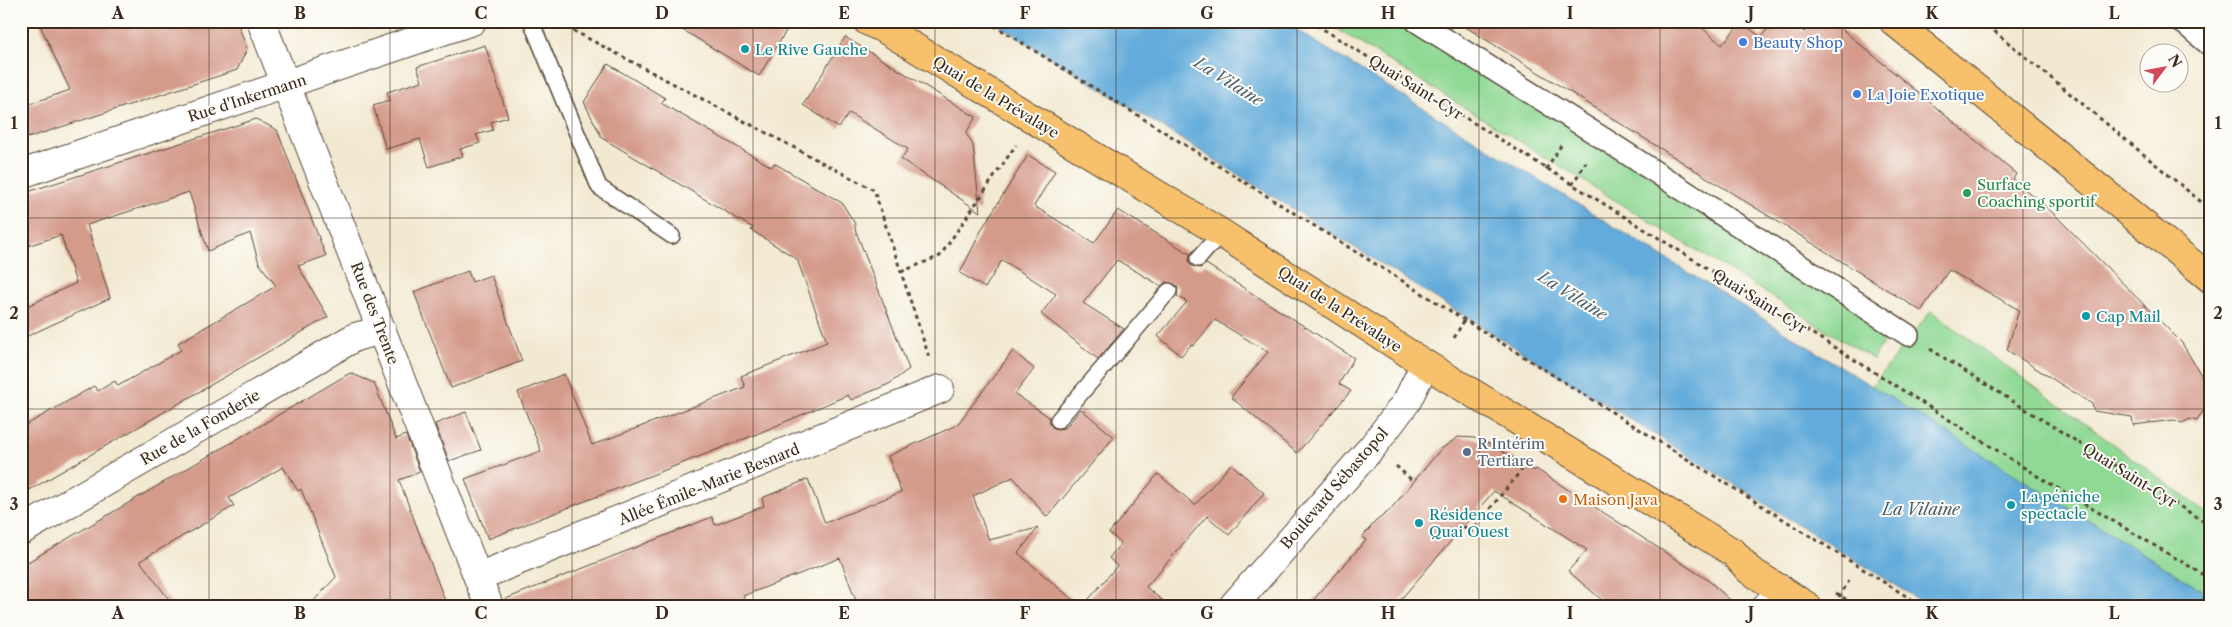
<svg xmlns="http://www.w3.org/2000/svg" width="2232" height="627" viewBox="0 0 2232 627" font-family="'Libre Caslon Text',serif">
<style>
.green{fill:#90d994;stroke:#668259}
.water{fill:#62abda;stroke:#4e6a7c}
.building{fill:#d49a8a}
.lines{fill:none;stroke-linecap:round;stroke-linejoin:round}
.service-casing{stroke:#564739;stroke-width:18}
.pedestrian-casing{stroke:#564739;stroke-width:24}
.minor-casing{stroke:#564739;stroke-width:30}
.primary-casing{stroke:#564739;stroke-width:30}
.path{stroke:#564739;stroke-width:3;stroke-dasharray:4 4;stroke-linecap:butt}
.service{stroke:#fff;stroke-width:15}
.pedestrian{stroke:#fff;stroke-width:21}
.minor{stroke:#fff;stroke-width:28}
.primary{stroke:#f7c06c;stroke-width:28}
.grid{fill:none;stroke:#3b2a1e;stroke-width:1;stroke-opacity:0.55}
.shop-dot{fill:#3f7fe0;stroke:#fdfcf7;stroke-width:2}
.culture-dot{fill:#0f9aa8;stroke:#fdfcf7;stroke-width:2}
.leisure-dot{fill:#2e9e5b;stroke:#fdfcf7;stroke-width:2}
.service-dot{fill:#5c6f8a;stroke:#fdfcf7;stroke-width:2}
.food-dot{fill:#e8710a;stroke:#fdfcf7;stroke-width:2}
.labels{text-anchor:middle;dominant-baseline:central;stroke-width:4;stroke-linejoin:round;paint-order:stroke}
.shop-label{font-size:15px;fill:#366cbe;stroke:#fdfcf7;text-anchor:start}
.culture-label{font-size:15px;fill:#0d838f;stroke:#fdfcf7;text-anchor:start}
.street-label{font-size:15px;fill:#3b2a1e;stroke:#fdfcf7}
.leisure-label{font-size:15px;fill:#27864d;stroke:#fdfcf7;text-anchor:start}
.service-label{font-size:15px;fill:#4e5e75;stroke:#fdfcf7;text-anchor:start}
.food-label{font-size:15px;fill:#c56008;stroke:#fdfcf7;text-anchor:start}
.water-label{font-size:16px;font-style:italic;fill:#4b5e69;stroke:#fdfcf7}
.neatline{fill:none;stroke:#3b2a1e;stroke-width:2}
.grid-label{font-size:16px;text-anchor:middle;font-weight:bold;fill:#3b2a1e}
</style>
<rect width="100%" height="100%" fill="#fdfcf7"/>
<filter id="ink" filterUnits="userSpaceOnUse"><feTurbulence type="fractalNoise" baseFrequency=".02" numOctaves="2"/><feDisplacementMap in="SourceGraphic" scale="10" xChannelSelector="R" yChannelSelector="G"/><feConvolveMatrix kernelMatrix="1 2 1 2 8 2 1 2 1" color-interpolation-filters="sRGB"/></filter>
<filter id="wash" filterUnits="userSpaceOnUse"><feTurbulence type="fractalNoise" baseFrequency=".0096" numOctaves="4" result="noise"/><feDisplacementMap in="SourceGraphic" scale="20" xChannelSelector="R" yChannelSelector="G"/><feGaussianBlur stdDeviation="1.12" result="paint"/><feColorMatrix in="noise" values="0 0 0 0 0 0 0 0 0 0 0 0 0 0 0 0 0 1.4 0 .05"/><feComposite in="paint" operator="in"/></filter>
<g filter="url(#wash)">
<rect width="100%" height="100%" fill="#f2e9d1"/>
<!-- green -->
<path class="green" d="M1324,21H1407L1891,330L1873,359Z
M1931,311L2211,516V596L1871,387Z"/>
<!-- water -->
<path class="water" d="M992,21H1282L2211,596V606H1929Z"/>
<g id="blocks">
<!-- building -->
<path class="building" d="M38,21H237L247,49L237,70L21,140V107L70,90Z
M668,21H792L759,76Z
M1456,21H1694L1722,45L1741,22L1761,37L1774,21H1791L1804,32L1813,21H1832L2016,174L2013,179L2054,214L2182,343L2211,392V412L2203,411L2197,421L2190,419L2182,423L2174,420L2133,425L2132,417L2094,411L2092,404L2007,350L2019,310L1949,270L1921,311Z
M845,37L976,117L966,133L973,145L980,212L901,159L908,149L849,113L839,128L803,105Z
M485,45L508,117L491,122L493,130L476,135L480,143L460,149L463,156L429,167L420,139L386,149L373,105L390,100L387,92L422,81L417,67Z
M608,64L665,98L661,103L772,167L774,163L842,203L855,224V229L909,369L889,384L851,400L848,395L752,436L488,539L465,479L541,451L518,392L564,374L592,445L745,387L741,376L827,342L797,259L751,230L753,228L602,138L584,102Z
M256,119L277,130L326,256L298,266L328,317L21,495V428L94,386L98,391L115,381L118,386L181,350L178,343L276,286L259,263L250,233L208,251L189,192L87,225L110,298L21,339V309L76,283L61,235L21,248V194Z
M1028,155L1055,171L1034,206L1094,243L1118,210L1190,254L1189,262L1192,266L1200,268L1206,264L1354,358L1339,384L1351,391L1297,453L1231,397L1268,352L1215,320L1193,346L1191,345L1181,356L1158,336L1187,302L1177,296L1178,288L1175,284L1166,282L1161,286L1117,260L1083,303L1124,329L1098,359L1041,314L1056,294L1002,260L985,288L960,273L983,227Z
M468,271L472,282L491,275L522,361L451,388L414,292Z
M1013,351L1034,369L1015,394L1049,417L1052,427L1057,429L1065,428L1081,409L1114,437L1047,517L1013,477L973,496L989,540L1038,528L1018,553L1080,606H858L840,558L743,596L747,606H504L503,600L712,517L715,525L764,506L762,498L808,479L825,523L901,492L888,456L957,425Z
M350,373L374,383L396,439L406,435L420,472L399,480L447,606H309L336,577L301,489L298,491L283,467L229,498L234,506L140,561L174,606H21V566Z
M466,412L481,450L449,461L435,424Z
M1458,437L1474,438L1488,443L1534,471L1536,469L1708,580L1737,606H1609L1568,571L1587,550L1494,491L1395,606H1308L1366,540L1362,537L1376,521L1389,511L1441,449Z
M1231,464L1264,493L1229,535L1207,516L1146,587L1169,606H1083L1117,566L1109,558L1121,543L1109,533L1158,474L1195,505Z"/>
</g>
</g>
<g filter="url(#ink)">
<use href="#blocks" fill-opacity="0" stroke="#564739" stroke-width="1"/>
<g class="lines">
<!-- service casing -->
<g class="service-casing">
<path id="service" d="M531,21L599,187L672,236
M1198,259L1221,233
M1058,420L1169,291"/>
</g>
<!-- pedestrian casing -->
<g class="pedestrian-casing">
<path id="pedestrian" d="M1416,21L1601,137L1908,335
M2181,21L2211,46"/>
</g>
<!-- minor casing -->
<g class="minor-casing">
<path id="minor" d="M261,21L489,606
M21,174L472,21
M21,531L355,337L382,330
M478,577L940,389
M1233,606L1373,446L1407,401L1425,364
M1767,606L1781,589"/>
</g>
<!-- primary casing -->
<g class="primary-casing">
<path id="primary" d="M867,21L886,30L1221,233L1425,364L1734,553L1749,570L1807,606
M1893,21L2211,279"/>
</g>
<!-- path -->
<path class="path" d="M987,21L1922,606
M1310,21L1874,372L2042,479L2211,579
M1982,21L2211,210
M559,23L874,190L930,360
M1546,169L1562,144
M1572,185L1586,162
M901,272L940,256L1016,145
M1454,338L1465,319
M1930,349L2211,526
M1396,466L1414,482
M1463,526L1471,532L1528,462
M2202,575L2211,555
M1836,593L1857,606
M1839,597L1849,581
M2201,606L2211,582"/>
<!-- service -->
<use href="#service" class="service"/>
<!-- pedestrian -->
<use href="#pedestrian" class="pedestrian"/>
<!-- minor -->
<use href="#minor" class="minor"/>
<!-- primary -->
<use href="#primary" class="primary"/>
</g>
</g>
<!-- grid -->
<path class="grid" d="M209,21V606M390,21V606M572,21V606M753,21V606M935,21V606M1116,21V606M1297,21V606M1479,21V606M1660,21V606M1842,21V606M2023,21V606M21,218H2211M21,409H2211"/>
<!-- markers -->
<g class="shop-dot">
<circle cx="1743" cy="42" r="5"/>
<circle cx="1857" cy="94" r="5"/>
</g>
<g class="culture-dot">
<circle cx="745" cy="49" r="5"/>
<circle cx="2086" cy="316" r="5"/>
<circle cx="2011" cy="505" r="5"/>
<circle cx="1419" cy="523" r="5"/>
</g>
<circle class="leisure-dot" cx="1967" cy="193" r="5"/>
<circle class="service-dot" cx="1467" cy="452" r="5"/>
<circle class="food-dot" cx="1563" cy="499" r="5"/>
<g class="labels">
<!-- shop labels -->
<g class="shop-label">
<text x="1753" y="42">Beauty Shop</text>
<text x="1867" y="94">La Joie Exotique</text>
</g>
<!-- culture labels -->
<g class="culture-label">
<text x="755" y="49">Le Rive Gauche</text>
<text x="2096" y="316">Cap Mail</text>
<text x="2021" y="496">La péniche<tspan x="2021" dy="17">spectacle</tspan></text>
<text x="1429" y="514">Résidence<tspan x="1429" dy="17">Quai Ouest</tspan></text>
</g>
<!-- street labels -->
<g class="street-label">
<text transform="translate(1416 87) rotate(32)">Quai Saint-Cyr</text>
<text transform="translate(996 97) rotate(31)">Quai de la Prévalaye</text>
<text transform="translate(247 98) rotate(-18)">Rue d'Inkermann</text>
<text transform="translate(1760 301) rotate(32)">Quai Saint-Cyr</text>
<text transform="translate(1340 309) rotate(33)">Quai de la Prévalaye</text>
<text transform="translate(375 313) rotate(69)">Rue des Trente</text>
<text transform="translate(200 427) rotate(-30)">Rue de la Fonderie</text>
<text transform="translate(2130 475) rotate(32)">Quai Saint-Cyr</text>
<text transform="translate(709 484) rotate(-22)">Allée Émile-Marie Besnard</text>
<text transform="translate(1334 488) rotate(-49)">Boulevard Sébastopol</text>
</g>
<!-- leisure labels -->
<g class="leisure-label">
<text x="1977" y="184">Surface<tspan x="1977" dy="17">Coaching sportif</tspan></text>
</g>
<!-- service labels -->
<g class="service-label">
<text x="1477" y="443">R Intérim<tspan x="1477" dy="17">Tertiare</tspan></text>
</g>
<!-- food labels -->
<g class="food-label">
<text x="1573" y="499">Maison Java</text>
</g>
<!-- water labels -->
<g class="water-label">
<text transform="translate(1229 81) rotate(32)">La Vilaine</text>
<text transform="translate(1573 295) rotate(32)">La Vilaine</text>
<text x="1921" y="509">La Vilaine</text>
</g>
</g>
<!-- margin -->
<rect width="2232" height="627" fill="none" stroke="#fdfcf7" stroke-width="55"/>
<!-- north arrow -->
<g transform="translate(2164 68) rotate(58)"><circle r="24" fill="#fdfcf7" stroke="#afa8a0"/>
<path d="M0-4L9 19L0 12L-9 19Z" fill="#d1495b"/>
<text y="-8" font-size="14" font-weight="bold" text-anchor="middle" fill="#3b2a1e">N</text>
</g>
<rect x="28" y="28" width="2176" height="572" class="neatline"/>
<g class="grid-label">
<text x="118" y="19">A</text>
<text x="300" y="19">B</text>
<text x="481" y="19">C</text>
<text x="662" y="19">D</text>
<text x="844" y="19">E</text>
<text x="1025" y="19">F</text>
<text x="1207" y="19">G</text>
<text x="1388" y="19">H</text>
<text x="1570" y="19">I</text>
<text x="1751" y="19">J</text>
<text x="1932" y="19">K</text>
<text x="2114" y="19">L</text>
<text x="14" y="129">1</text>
<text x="2218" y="129">1</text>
<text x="14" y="319">2</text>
<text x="2218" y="319">2</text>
<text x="14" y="510">3</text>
<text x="2218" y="510">3</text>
<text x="118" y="619">A</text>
<text x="300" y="619">B</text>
<text x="481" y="619">C</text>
<text x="662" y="619">D</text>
<text x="844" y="619">E</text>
<text x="1025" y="619">F</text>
<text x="1207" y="619">G</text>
<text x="1388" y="619">H</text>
<text x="1570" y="619">I</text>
<text x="1751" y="619">J</text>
<text x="1932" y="619">K</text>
<text x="2114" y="619">L</text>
</g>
</svg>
